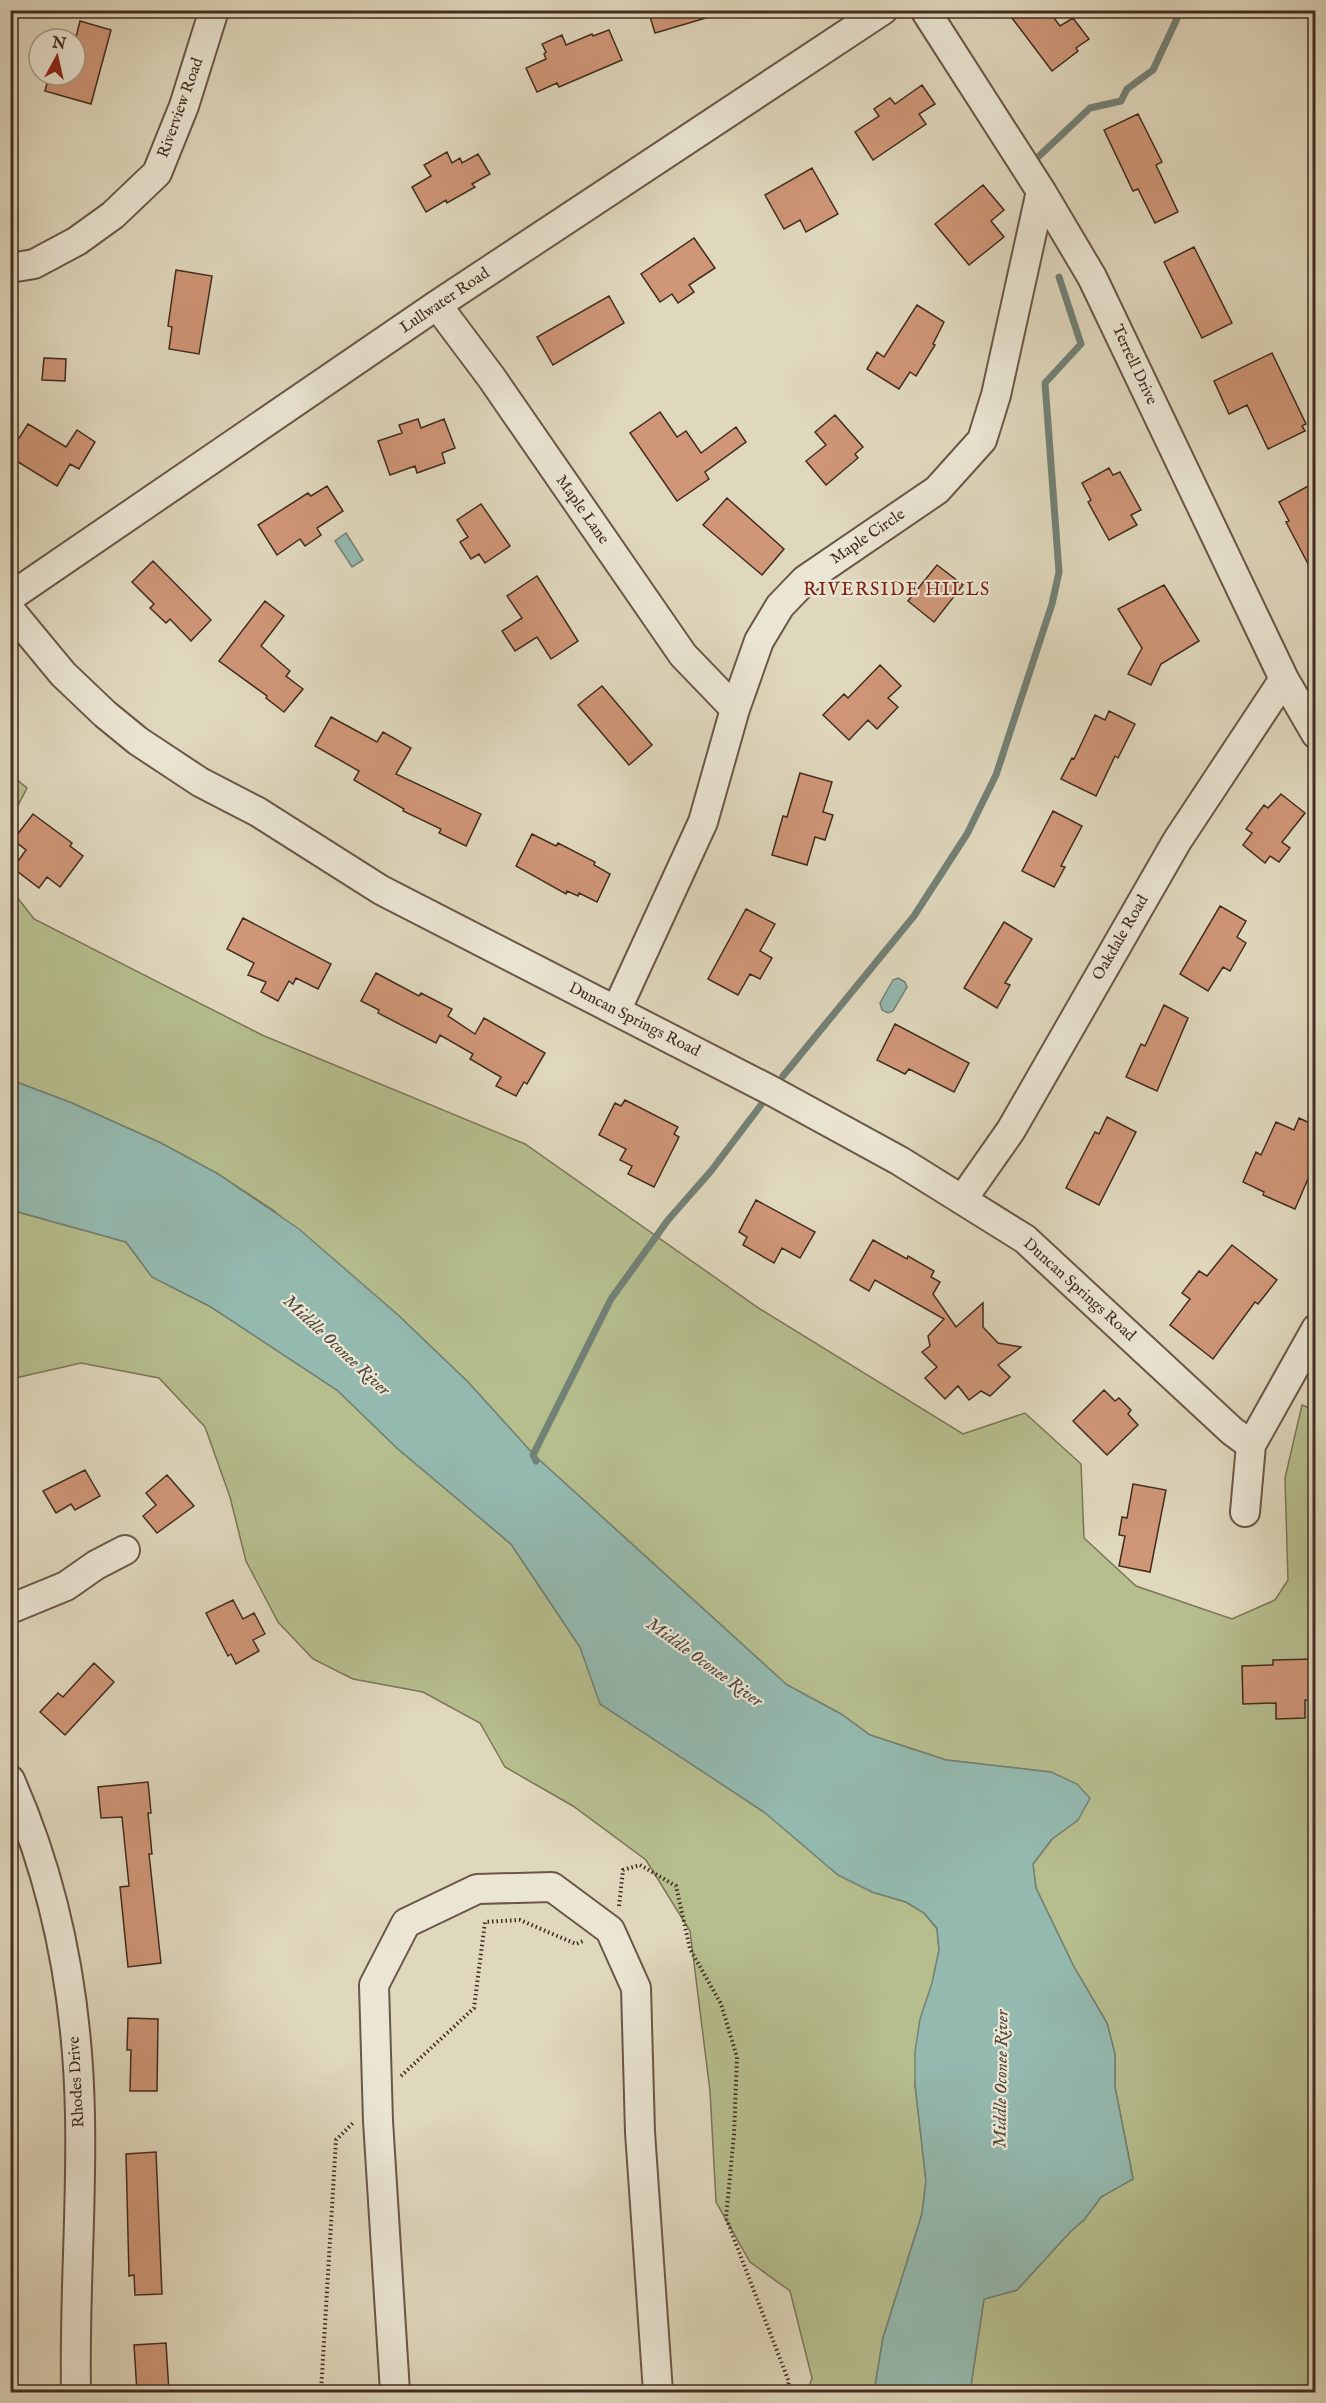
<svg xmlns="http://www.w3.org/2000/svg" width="1326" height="2403" viewBox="0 0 1326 2403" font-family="'IM FELL English',serif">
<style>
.green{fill:#b6be8e;stroke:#7c7557;stroke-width:1.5}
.water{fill:#94bab0;stroke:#738176;stroke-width:1.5}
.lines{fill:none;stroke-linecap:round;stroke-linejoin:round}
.stream{stroke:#738176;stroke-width:7}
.building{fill:#cf9677;stroke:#422c20;stroke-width:1.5}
.minor-casing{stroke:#6a5747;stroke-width:32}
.path{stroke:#422c20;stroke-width:4;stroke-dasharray:1.5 3;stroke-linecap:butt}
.minor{stroke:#ebe6d4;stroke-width:28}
.labels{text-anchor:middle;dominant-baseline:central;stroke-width:4.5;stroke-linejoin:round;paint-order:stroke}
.street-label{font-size:16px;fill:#422c20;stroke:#ebe6d4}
.neighbourhood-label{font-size:18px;letter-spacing:1.5px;fill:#7a1f14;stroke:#ebe6d4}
.water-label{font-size:18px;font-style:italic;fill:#52483d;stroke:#ebe6d4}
</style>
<rect width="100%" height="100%" fill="#e0d8bd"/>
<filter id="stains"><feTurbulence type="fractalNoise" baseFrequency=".00333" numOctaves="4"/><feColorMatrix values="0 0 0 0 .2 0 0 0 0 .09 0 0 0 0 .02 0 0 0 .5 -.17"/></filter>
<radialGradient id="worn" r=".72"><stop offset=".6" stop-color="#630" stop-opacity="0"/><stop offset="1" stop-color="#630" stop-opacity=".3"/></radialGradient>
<!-- green -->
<path class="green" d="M11,775L27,788L11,819Z
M10,888L34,919L262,1035L525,1144L760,1309L963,1434L1025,1413L1081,1464L1084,1538L1136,1586L1232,1619L1275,1600L1288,1580L1285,1478L1302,1405L1315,1410V2392H970L984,2299L1017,2290L1071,2231L1084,2220L1101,2197L1133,2178L1115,2087V2054L1107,2023L1074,1967L1036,1888L1033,1864L1052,1839L1078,1820L1051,1772L946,1760L870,1735L841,1714L787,1685L534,1455L468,1382L398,1315L273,1210L218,1174L161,1143L72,1103L11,1080Z
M10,1210L126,1242L152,1277L211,1307L337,1390L398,1449L511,1544L580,1647L601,1704L764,1812L814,1852L872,1892L906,1902L924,1913L937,1929L939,1950L915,2084L926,2181L922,2214L883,2338L874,2392H807L812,2378L790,2291L750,2262L716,2202L710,2091L690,1931L646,1860L573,1806L505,1767L480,1723L423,1692L353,1679L313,1659L278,1622L246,1561L230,1497L205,1427L159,1378L81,1363L11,1379Z"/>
<!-- water -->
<path class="water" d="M346,533L363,560L352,567L335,541Z
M898,978L905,982L907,987L893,1011L888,1013L882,1010L880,1003L893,980Z
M11,1080L72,1103L161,1143L218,1174L299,1229L398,1315L468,1382L534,1455L787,1685L841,1714L870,1735L946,1760L1051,1772L1077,1784L1090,1798L1078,1820L1052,1839L1033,1864L1036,1888L1074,1967L1107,2023L1115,2054V2087L1133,2179L1101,2197L1084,2220L1071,2231L1017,2290L984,2299L970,2392H874L883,2338L922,2214L926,2181L915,2084V2052L920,2019L932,1983L939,1950L937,1928L924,1913L906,1902L872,1892L838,1875L764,1812L600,1704L580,1647L511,1544L398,1449L337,1390L211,1307L152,1277L126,1242L11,1210Z"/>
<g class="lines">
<!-- stream -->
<path class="stream" d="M1037,158L1090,108L1121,101L1127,89L1153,70L1181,10
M783,1076L914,916L967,834L996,775L1052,604L1059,572L1045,383L1081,344L1059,277
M536,1461L533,1455L611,1299L668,1220L711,1171L761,1105"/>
</g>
<!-- building -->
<path class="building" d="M648,10H715L716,15L655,33Z
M1006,10H1048L1060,26L1073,18L1089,39L1076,48L1078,51L1052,71Z
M80,21L111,30L91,104L45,91L49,75H75V41Z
M609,30L622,60L559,87L557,83L537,92L526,68L546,59L544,54L546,52L542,44L562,35L566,45L592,34L593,36Z
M922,85L935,104L919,114L926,124L873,160L855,132L879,116L874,109L890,98L895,104Z
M1138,114L1162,162L1156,165L1178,212L1155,223L1138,189L1133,191L1104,130Z
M447,152L452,163L460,158L462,163L478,154L490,174L472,184L475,187L447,203L446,200L426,212L412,187L431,176L424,165Z
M812,168L838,214L806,232L800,220L784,229L765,195Z
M983,185L1004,210L991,221L1004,237L969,265L935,224Z
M694,238L715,268L689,285L694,292L678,303L672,294L660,302L641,274Z
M1194,247L1232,323L1202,338L1164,262Z
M176,270L212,276L199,354L169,349L172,327L168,326Z
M609,296L624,323L553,365L537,337Z
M917,305L944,322L933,344L935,345L916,376L910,372L899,389L867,369L877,352L884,357Z
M1272,353L1306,424L1302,426L1305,431L1268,449L1247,405L1229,414L1214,381Z
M44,358L66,359L65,381L42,380Z
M660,412L677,437L686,431L701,453L736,427L746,442L705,472L709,479L677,501L630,433Z
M835,415L863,447L855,454L858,458L826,485L806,461L826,445L815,432Z
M418,419L421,428L444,419L455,448L442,453L445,463L417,473L415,466L390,475L378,441L402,433L399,425Z
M28,424L66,447L77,430L95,442L79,469L70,464L57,486L10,457V452Z
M1109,468L1113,475L1120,472L1141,510L1131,515L1137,525L1109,540L1088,502L1091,500L1082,483Z
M1310,485L1316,496V579L1286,522L1289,521L1279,502Z
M327,486L343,511L317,528L321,535L305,546L300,539L277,555L258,525L308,493L311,496Z
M727,498L784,549L762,575L703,525Z
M481,504L510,546L485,563L479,554L471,559L460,542L468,537L457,520Z
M153,561L211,620L191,641L170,619L166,623L150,608L154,604L132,582Z
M937,565L963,585L934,622L908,601Z
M537,576L578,641L551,659L537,637L515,651L502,631L522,618L507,596Z
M1164,585L1199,641L1161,664L1151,685L1128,674L1142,648L1118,609Z
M265,601L284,616L261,646L290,671L286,676L303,689L284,712L266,698L267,696L219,661Z
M880,665L901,686L888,698L898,707L877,729L868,720L849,740L823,715L844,694L848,698Z
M602,686L652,745L629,765L578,705Z
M1109,711L1135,724L1118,758L1115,756L1096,796L1061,779L1072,758L1074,759L1095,715L1105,720Z
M331,717L377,742L383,732L411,748L396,774L481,814L466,846L439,833L441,829L403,811L404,809L354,780L359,771L315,746Z
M800,773L832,782L823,812L833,815L825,840L815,837L807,865L772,855L783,816L787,817Z
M1281,794L1305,813L1282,842L1290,848L1279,862L1270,856L1265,863L1243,845L1252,833L1246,829L1264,805L1268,808Z
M1053,811L1082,826L1061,866L1065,867L1054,887L1022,871Z
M33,814L72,843L70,846L83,856L60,887L47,877L39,888L13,868L26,850L13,840Z
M532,834L556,846L558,843L595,862L594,865L610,874L597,902L579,893L578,896L567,891L566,894L516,866Z
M1220,906L1246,921L1237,937L1246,943L1230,971L1223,967L1208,991L1180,974Z
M746,909L775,924L760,951L772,958L760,979L750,974L738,995L708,979Z
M243,918L331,964L318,989L296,978L293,984L289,981L278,1001L261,992L266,982L248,975L254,963L227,949Z
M1004,922L1032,939L1005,983L1010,985L997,1008L964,988Z
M376,973L419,996L421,993L452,1009L448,1016L475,1034L484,1018L545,1053L527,1084L524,1082L516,1096L496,1086L501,1077L470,1059L473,1054L440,1035L436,1043L378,1013L379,1010L361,1001Z
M1164,1005L1188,1018L1157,1091L1126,1077L1141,1044L1145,1046Z
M895,1024L969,1063L954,1092L909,1069L905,1074L877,1060Z
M625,1100L678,1127L674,1134L679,1137L654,1187L628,1174L632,1166L620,1160L626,1149L599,1135L615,1103L621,1106Z
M1107,1117L1136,1132L1099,1205L1066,1188L1095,1132L1099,1134Z
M1299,1118L1316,1126V1160L1295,1209L1263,1195L1264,1192L1243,1182L1256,1152L1261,1155L1276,1122L1294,1130Z
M756,1200L815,1232L800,1258L782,1248L774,1263L743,1245L747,1237L739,1232Z
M873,1240L907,1259L908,1256L934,1271L931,1277L940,1282L933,1294L956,1327L983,1303V1327L998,1343L1021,1347L998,1365L1010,1377L990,1396L981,1391L969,1400L958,1386L945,1399L925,1378L937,1367L922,1352L930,1346L928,1336L944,1319L875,1280L869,1291L850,1280Z
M1232,1245L1277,1280L1258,1304L1255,1302L1213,1359L1170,1325L1190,1299L1182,1293L1199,1271L1207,1276Z
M1104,1390L1115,1401L1119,1398L1131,1410L1128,1414L1138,1425L1107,1455L1073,1421Z
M85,1470L100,1496L75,1510L71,1504L56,1513L43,1491Z
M167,1475L194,1506L157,1533L143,1516L156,1505L146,1493Z
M1133,1484L1166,1490L1150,1572L1119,1566L1125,1536L1119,1535L1122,1517L1127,1518Z
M233,1600L243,1619L254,1613L265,1634L253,1640L259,1651L236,1664L231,1654L228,1656L206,1613Z
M1316,1659V1700H1305V1718L1276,1719V1703L1243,1704L1242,1666L1273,1665V1660Z
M94,1663L114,1682L65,1735L40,1712L58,1693L63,1697Z
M148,1782L151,1813H148L152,1854H149L161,1963L128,1967L120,1887L129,1886L122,1817L101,1818L98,1787Z
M128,2018L158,2019L157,2091H130L131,2050H127Z
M156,2152L162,2294L135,2295L134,2275L129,2276L126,2154Z
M166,2343L169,2392H137L134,2345Z"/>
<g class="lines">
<!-- minor casing -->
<g class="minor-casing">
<path id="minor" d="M925,10L1041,191L1092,277L1284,679L1316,734
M10,268L34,264L77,241L113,215L157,173L184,106L214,10
M437,305L491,377L683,655L735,709
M10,597L437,305L883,10
M10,610L63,674L105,714L138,741L200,782L258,812L381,890L772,1091L900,1161L1025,1239L1232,1431L1251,1445
M616,1011L703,822L735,709L759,641L780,606L805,580L937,490L982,440L996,395L1041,191
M962,1200L1011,1130L1177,841L1284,679
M1245,1512L1251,1445L1316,1329
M10,1609L66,1586L96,1565L125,1550
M10,1780C57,1886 78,2001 80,2116C82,2208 74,2300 76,2392
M395,2392L378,2121L374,1985L406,1923L477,1889L552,1887L610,1930L636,1988L640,2132L658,2392"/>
</g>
<!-- path -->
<path class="path" d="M619,1906L623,1870L640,1865L676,1886L690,1949L721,2004L737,2057L734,2134L726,2218L789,2382L786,2392
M401,2076L474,2008L485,1922L520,1920L576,1944L583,1941
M321,2392L336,2140L353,2123"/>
<!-- minor -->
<use href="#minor" class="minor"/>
</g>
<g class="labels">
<!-- street labels -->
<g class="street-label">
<text transform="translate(181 108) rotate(-70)">Riverview Road</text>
<text transform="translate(445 301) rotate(-34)">Lullwater Road</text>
<text transform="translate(1134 365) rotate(65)">Terrell Drive</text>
<text transform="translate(582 510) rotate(55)">Maple Lane</text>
<text transform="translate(868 537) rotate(-34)">Maple Circle</text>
<text transform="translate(1121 938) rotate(-60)">Oakdale Road</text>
<text transform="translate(634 1020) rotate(27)">Duncan Springs Road</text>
<text transform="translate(1079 1290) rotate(42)">Duncan Springs Road</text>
<text transform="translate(77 2082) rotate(-93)">Rhodes Drive</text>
</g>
<!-- neighbourhood labels -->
<g class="neighbourhood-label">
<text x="897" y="590">RIVERSIDE HILLS</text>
</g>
<!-- water labels -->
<g class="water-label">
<text transform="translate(336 1346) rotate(43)">Middle Oconee River</text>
<text transform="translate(704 1663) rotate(36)">Middle Oconee River</text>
<text transform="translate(1002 2079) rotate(-89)">Middle Oconee River</text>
</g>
</g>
<!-- margin -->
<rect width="1326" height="2403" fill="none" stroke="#e0d8bd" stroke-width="36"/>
<rect x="12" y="12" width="1302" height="2379" fill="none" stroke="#422c20" stroke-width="3"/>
<rect x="18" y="18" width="1290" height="2367" fill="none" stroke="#422c20" stroke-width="1.5"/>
<!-- north arrow -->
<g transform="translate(57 57) rotate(8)"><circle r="28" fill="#ebe6d4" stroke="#a79c8c" stroke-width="1.5"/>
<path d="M0-4.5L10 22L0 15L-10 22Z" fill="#8f2418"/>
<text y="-9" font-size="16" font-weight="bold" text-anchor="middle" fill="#422c20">N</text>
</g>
<rect width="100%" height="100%" filter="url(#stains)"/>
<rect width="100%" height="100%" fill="url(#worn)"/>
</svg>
